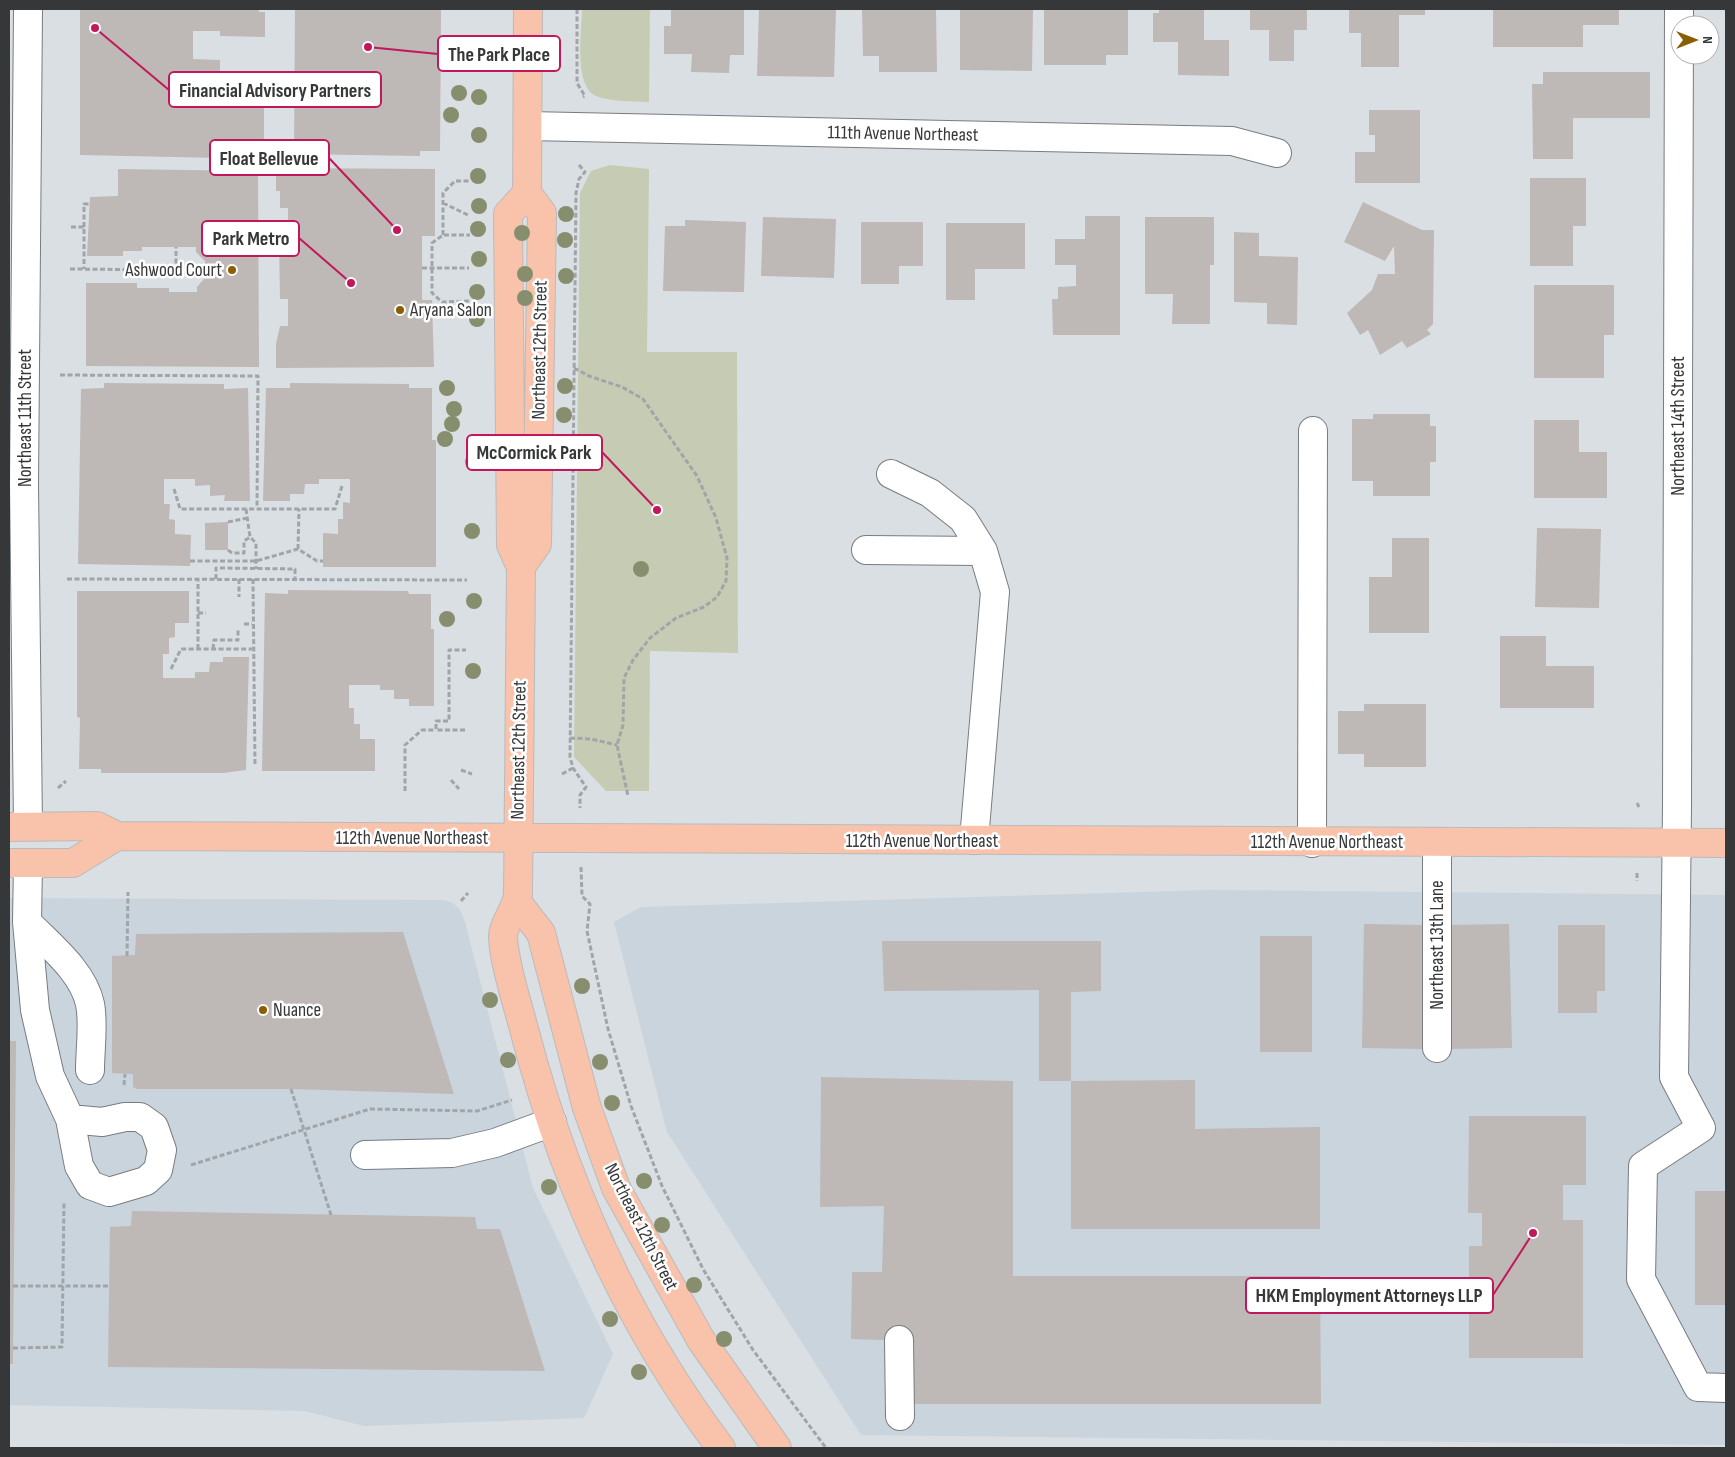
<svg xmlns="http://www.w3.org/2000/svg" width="1735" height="1457" viewBox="0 0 1735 1457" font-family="'Sofia Sans Condensed',sans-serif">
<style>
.built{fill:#c9d4dd}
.green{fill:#c6cbb3}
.building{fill:#beb8b6}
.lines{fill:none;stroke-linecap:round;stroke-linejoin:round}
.minor-casing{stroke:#787c80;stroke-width:30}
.major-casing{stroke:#babbbc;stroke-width:30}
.path{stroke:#a1a5a8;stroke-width:3;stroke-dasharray:5 2.5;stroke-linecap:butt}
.minor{stroke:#fff;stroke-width:28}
.major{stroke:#f8c2ab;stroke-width:28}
.tree{fill:#878e6e}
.poi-dot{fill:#8b5e02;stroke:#fff;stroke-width:2}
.labels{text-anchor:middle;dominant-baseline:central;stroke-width:5;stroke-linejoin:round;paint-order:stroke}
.street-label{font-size:19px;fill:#353739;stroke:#fff}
.poi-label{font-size:19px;fill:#353739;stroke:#fff;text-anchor:start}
.leader{fill:none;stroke:#c2185b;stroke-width:2}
.callout-dot{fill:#c2185b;stroke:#fff;stroke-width:2}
.callout{fill:#fff;stroke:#c2185b;stroke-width:2}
.callout-label{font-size:20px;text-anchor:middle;font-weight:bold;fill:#353739}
</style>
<rect width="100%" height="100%" fill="#dadfe3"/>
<!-- built -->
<path class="built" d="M1210,890L1726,895V1445L861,1435L667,1132L614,922L641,907Z
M9,898L444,900L453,903L460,910L465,922L533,1188L613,1354L584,1418L364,1426L305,1411L9,1405Z"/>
<!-- green -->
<path class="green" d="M582,9H650L649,102C633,101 611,102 596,96C573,85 582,31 582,9Z
M610,165L649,169L647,352H737L738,653L650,651L649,791H606L574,757L580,193L591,171Z"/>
<!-- building -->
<path class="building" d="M80,9H259V12H265V37L220,36V31H193V59L220,60V96H249L264,102V159L80,155Z
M295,9H441L440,151H420V156L294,154Z
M671,9H744V55H730L729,73L691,72L692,54H664V26H671Z
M759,9H836L834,77L757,76Z
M862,9H936L937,72H879V56H863Z
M960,9H1033L1032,71L960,70Z
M1044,9H1128V55H1106V65H1044Z
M1159,9H1204V40H1229V76L1178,75V42H1153V13H1159Z
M1250,9H1307V30H1294V61H1269V30H1250Z
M1349,9H1425V15H1399V67H1361V33H1349Z
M1493,9H1619V25H1583V47H1493Z
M1543,72H1650V118H1573V159H1533L1532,84H1543Z
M1369,110H1420V183H1355V152H1375V135H1369Z
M276,168L435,169V236H422V300H432L434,367L276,368V344L280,326H288V299H280L279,235H288V208H280V191H276Z
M118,169L258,171L259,367L86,366V283H137V288H169V292H197V287L205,278V261L196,252V247H142V251H123V256H87L90,197L118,196Z
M1530,178H1586V226H1573V266H1530Z
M1363,202L1422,230H1434L1433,324L1427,330L1431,334L1407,348L1402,341L1380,355L1368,330L1360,335L1347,313L1372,290L1378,274H1395L1394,246L1385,261L1344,242Z
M1085,216H1120V335H1053L1052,299H1058V287L1076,286V265H1055V239H1085Z
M763,217L836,219L834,278L761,276Z
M1145,217H1214V265H1210V324H1172L1173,294H1145Z
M685,220L746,222L744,292L663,291L665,226H685Z
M861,222H923V266H899V284H861Z
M946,223H1025V269H975V300H946Z
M1234,232L1259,233V256L1298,257L1297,325L1267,324V303L1234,302Z
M1534,285H1614V335H1604V378H1534Z
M104,383L224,384V389L248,388L250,501H224L225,495L210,496V485L195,486V479H164V504H170L169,519L175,520V534L191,535L190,566L78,564L81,389L104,388Z
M290,383L409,384V388H432V440H436V567H323V533L338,534V519H343V502L350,503V479H319V484H305L304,494H290V501H263L266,388H290Z
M1373,414H1430V426H1436V462H1430V496H1373V481H1352V419H1373Z
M1534,420H1579V452H1607V498H1534Z
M228,522V550H205V523Z
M1537,528L1601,529L1599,608L1535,607Z
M1392,538H1429V633H1369V577H1392Z
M288,590L408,591L409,594H431V629H434V706H409V699H394V690H380V685H349V708H354V724H360V739H375V771H262L265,593L288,594Z
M77,591H189V623H175V637L169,638V654H163V678H195V672H209L210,662H223V657H249L246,770L223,773H101V769H79L80,718L77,717Z
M1500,636H1546V666H1594V708H1500Z
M1364,704H1426V767H1364V754H1338V711H1364Z
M1364,924L1424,925L1422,1049L1362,1048Z
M1509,924L1512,1048L1450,1049L1448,925Z
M1558,925H1605V991H1597V1013H1558Z
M403,932L454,1094L291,1089H137L133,1087V1074L112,1073V956L135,955L136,934Z
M1260,936H1312V1052H1260Z
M882,941H1101V991L1071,992V1081H1039V990L884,991Z
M9,1041H16L13,1364H9Z
M821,1077L1013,1081V1276H1320L1321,1404H913L914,1341L851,1339L852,1272H882L884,1206L820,1207Z
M1195,1080V1129L1320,1127V1229H1071V1081Z
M1469,1116H1586V1185H1563V1220H1583V1358H1469V1246H1482V1213H1468Z
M1695,1191H1726V1305H1695Z
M132,1211L475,1217L477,1229H500L545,1371L108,1367L110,1227L131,1226Z"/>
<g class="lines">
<!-- minor casing -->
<g class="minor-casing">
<path id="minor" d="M28,9L24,484L28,826
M1679,9L1677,806L1674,1077L1701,1128L1643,1166L1641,1279L1698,1387L1726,1388
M528,126L1232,141L1277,153
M891,474L930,493L963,519L983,551L995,592L974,840
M866,550L983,551
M1312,843L1313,431
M1437,843V1048
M28,863L27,922L35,1010L50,1076L70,1119L79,1166L90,1185L109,1192L146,1181L158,1170L162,1150L154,1127L140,1117H125L102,1122L70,1119
M27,922C49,945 83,971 90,1004C94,1024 90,1049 90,1070
M365,1155L452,1153L495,1143L552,1122
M899,1340L900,1416"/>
</g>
<!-- major casing -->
<g class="major-casing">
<path id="major" d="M527,193L508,214L511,545L521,567L518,894C517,909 503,923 503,937C504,964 518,1005 525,1033C564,1181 628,1325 721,1448
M521,567L537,544L542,213L527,193L528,9
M9,827L97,826L117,836L1726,843
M9,863H73L117,836
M517,902L541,933L587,1108L616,1188L701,1340L777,1448"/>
</g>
<!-- path -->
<path class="path" d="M577,9V83L585,96L583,97
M579,165L585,172L579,179L576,193L570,757L573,768L586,787L580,795V808
M443,203L470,216
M71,227H84V269
M84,227V204H90
M443,235V193L455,181H470
M422,268H469
M70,269L176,270V247
M469,301L442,302L432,293V243L443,235H470
M574,368L589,376L622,387L643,399L697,476L716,518L727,558L726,581L717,597L704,607L676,618L650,638L633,660L624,678L623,725L617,745L628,796
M60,375L258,376L257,508
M174,489L180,509H335L342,486
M246,509L250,537L256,543V569
M228,522L247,518
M298,549L299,509
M228,550L232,553H244V541L250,537
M190,561H256L298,549L317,561H323
M67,579L467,580
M216,579V568H220L295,569V579
M239,579V597
M253,579L255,766
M198,613H206
M244,624H252
M198,649V579
M213,649L214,640H238V629
M171,669L181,649H252
M465,730H436V721H449V650H466
M570,738L591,739L617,745
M461,770L472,774
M562,774L573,768
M451,780L459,789
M58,788L66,781
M405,791V745L422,730H436
M1637,803L1639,807
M581,867L582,896L590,904L587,931L608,1029L631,1106L662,1186L703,1269L753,1350L826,1448
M1637,873V881
M461,901L468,893
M127,956L128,892
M124,1085L125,1074
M291,1089L331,1215
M191,1165L370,1109L477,1111L512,1100
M13,1286H109
M13,1348L62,1347L64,1201"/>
<!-- minor -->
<use href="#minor" class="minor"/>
<!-- major -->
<use href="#major" class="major"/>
</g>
<!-- trees -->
<g class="tree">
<circle cx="459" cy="93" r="8"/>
<circle cx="479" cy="97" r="8"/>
<circle cx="451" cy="115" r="8"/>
<circle cx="479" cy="135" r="8"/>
<circle cx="478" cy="176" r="8"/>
<circle cx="479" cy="206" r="8"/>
<circle cx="566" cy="214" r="8"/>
<circle cx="478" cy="229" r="8"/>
<circle cx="522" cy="233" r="8"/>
<circle cx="565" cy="240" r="8"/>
<circle cx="479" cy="259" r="8"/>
<circle cx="525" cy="274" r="8"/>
<circle cx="566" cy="276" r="8"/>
<circle cx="477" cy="292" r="8"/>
<circle cx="525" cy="298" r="8"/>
<circle cx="477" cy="319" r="8"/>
<circle cx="565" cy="386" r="8"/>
<circle cx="447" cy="388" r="8"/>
<circle cx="454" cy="409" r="8"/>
<circle cx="564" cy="415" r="8"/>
<circle cx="452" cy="424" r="8"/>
<circle cx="445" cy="439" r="8"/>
<circle cx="473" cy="462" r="8"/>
<circle cx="472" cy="531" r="8"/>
<circle cx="641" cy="569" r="8"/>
<circle cx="474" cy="601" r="8"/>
<circle cx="447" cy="619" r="8"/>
<circle cx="473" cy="671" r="8"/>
<circle cx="582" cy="986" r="8"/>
<circle cx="490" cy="1000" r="8"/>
<circle cx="508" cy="1060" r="8"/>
<circle cx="600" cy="1062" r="8"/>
<circle cx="612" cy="1103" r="8"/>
<circle cx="644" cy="1181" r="8"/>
<circle cx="549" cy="1187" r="8"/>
<circle cx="662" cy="1225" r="8"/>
<circle cx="694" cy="1285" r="8"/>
<circle cx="610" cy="1319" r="8"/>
<circle cx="724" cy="1339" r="8"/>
<circle cx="639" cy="1372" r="8"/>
</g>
<!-- markers -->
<g class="poi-dot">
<circle cx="232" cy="270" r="5"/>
<circle cx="400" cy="310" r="5"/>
<circle cx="263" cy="1010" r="5"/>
</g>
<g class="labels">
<!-- street labels -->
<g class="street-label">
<text transform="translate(903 134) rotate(1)">111th Avenue Northeast</text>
<text transform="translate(540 350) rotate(-89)">Northeast 12th Street</text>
<text transform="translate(25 418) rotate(-90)">Northeast 11th Street</text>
<text transform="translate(1678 426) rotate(-90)">Northeast 14th Street</text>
<text transform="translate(519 750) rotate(-89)">Northeast 12th Street</text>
<text x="412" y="838">112th Avenue Northeast</text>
<text x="922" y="841">112th Avenue Northeast</text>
<text x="1327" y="842">112th Avenue Northeast</text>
<text transform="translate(1437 945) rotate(-90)">Northeast 13th Lane</text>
<text transform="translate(641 1227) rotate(63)">Northeast 12th Street</text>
</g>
<!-- poi labels -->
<g class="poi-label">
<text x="222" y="270" text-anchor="end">Ashwood Court</text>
<text x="410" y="310">Aryana Salon</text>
<text x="273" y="1010">Nuance</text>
</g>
</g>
<!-- callouts -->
<path class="leader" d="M368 47L438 54M95 28L169 90M397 230L329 158M351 283L299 238M657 510L602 452M1533 1233L1493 1295"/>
<g class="callout-dot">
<circle cx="368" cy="47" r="5"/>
<circle cx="95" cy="28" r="5"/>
<circle cx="397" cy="230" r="5"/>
<circle cx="351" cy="283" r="5"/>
<circle cx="657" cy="510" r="5"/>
<circle cx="1533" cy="1233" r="5"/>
</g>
<g class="callout">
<rect x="438" y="36" width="122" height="35" rx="5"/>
<rect x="169" y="72" width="212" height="35" rx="5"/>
<rect x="210" y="140" width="119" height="35" rx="5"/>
<rect x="202" y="221" width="97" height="35" rx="5"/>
<rect x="467" y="435" width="135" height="35" rx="5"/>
<rect x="1246" y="1278" width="247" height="35" rx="5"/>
</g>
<g class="callout-label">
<text x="499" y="61">The Park Place</text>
<text x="275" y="97">Financial Advisory Partners</text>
<text x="269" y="165">Float Bellevue</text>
<text x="251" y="245">Park Metro</text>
<text x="534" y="459">McCormick Park</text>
<text x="1369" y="1302">HKM Employment Attorneys LLP</text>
</g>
<!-- border -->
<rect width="1735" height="1457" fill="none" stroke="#353739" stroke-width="20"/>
<!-- north arrow -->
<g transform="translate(1695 40) rotate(90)"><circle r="24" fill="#ffffff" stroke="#aeafb0"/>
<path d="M0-4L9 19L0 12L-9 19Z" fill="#8b5e02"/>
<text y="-8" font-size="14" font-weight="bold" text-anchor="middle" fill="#353739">N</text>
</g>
</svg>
